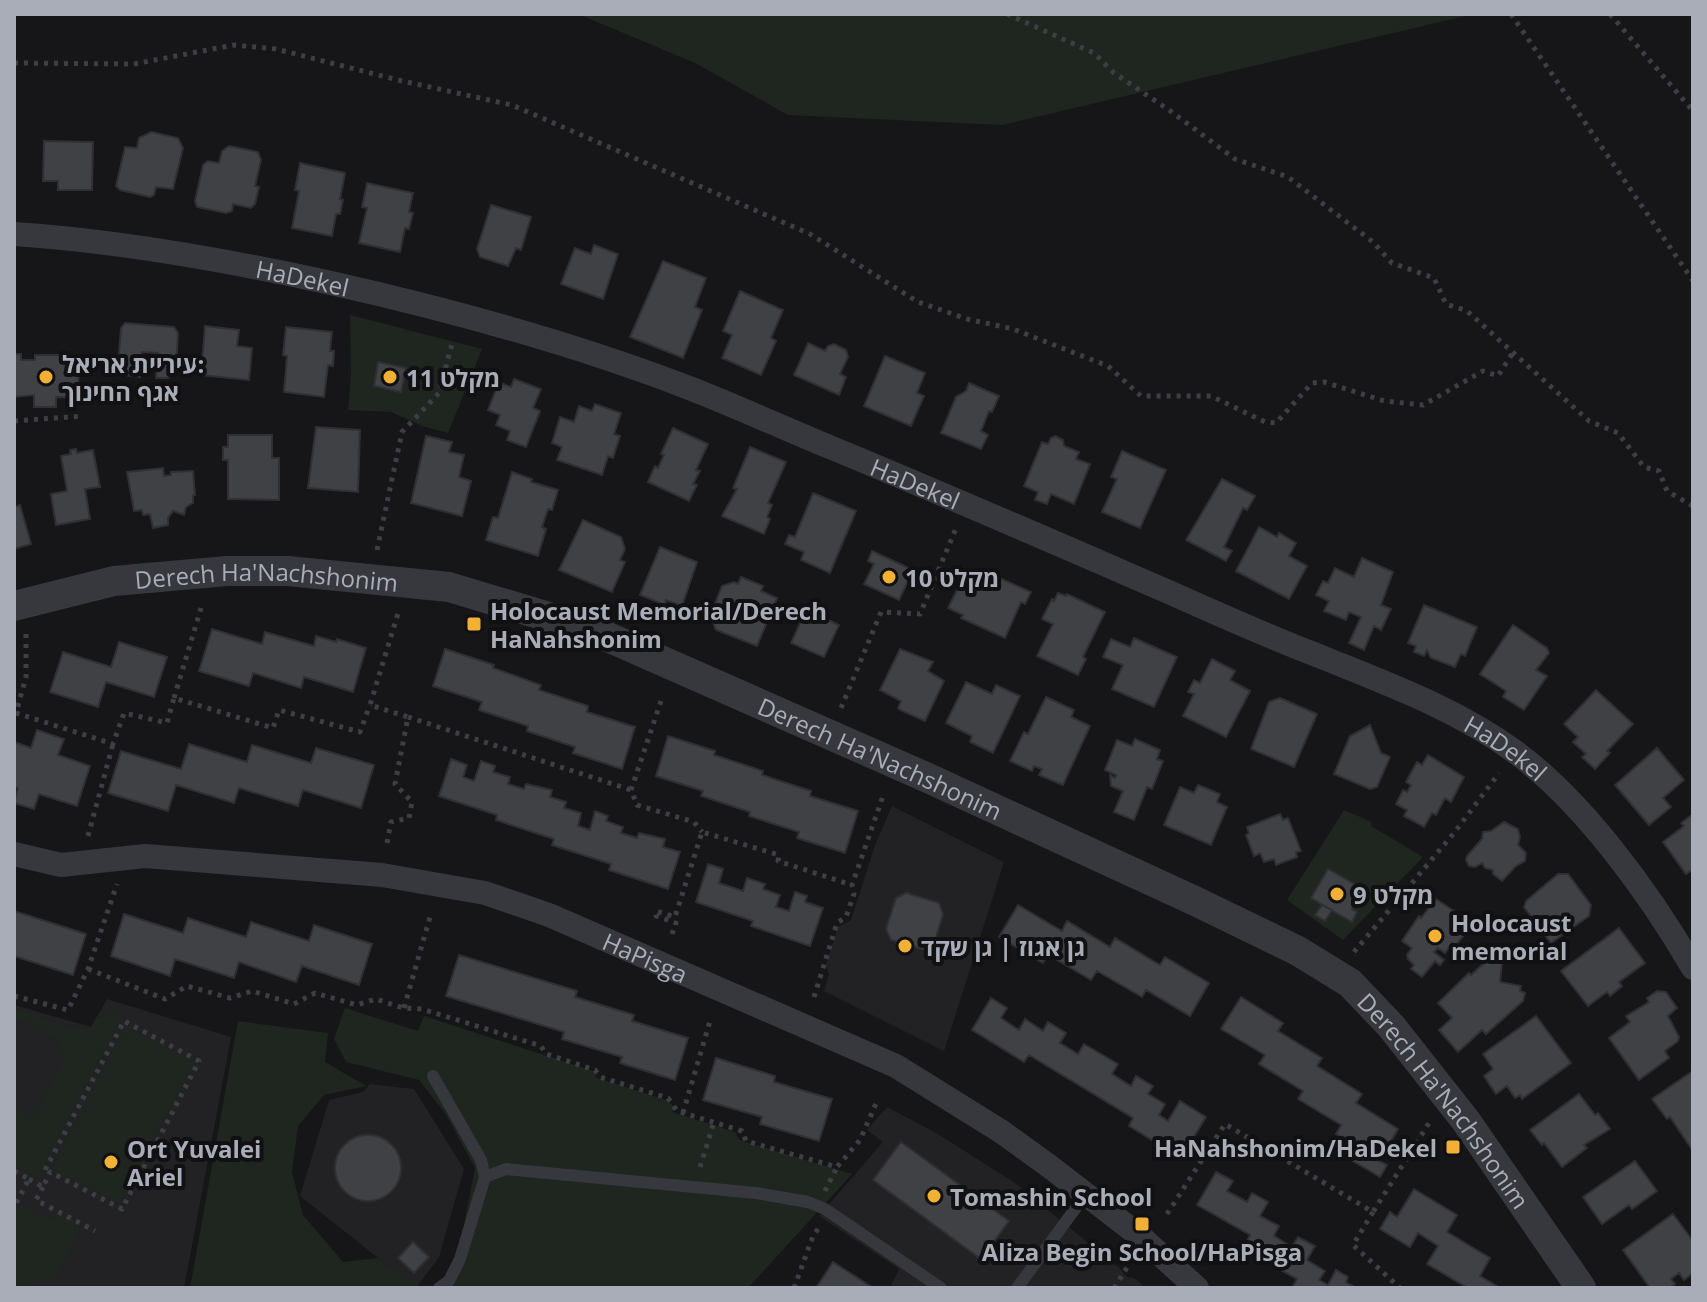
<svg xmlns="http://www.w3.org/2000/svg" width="1707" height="1302" viewBox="0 0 1707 1302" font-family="'Open Sans','Noto Sans Hebrew',sans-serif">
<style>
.built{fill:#222225}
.green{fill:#1e261f}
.building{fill:#404145;stroke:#303034;stroke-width:2}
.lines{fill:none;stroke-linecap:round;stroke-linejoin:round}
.path{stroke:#3d3f44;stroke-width:5;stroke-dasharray:4 6;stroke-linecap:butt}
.service{stroke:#37383d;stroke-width:12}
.minor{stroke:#37383d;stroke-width:24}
.tertiary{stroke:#37383d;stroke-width:30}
.poi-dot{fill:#f2b134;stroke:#111113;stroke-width:3}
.labels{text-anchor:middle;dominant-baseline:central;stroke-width:8;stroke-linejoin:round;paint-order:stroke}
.street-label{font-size:24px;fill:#a8adb8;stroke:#111113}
.poi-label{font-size:24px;font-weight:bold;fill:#a8adb8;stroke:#111113;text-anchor:start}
</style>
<rect width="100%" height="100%" fill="#161618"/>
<!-- built -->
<path class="built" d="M892,806L1004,862L944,1051L824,991L829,975L826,965L838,927L851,920L875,845Z
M107,999L231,1037L184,1288H14V1005L91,1027Z
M370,1084L414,1089L464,1169L439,1257L416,1288L300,1196L329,1100L363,1092Z
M887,1107L938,1134L1015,1183L1119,1268L1127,1277L1134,1278L1146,1288H890L899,1269L819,1216L883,1142L867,1130Z"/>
<!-- green -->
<path class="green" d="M578,14H1474L1002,125L788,115L695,63Z
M350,315L482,349L448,433L422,426L391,412L348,410L351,372Z
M1344,810L1372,822L1371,826L1423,857L1343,940L1287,900Z
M345,1008L418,1031L424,1016L593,1071L597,1078L669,1101L674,1107L672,1112L735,1132L739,1140L852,1174L748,1288H446L461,1240L475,1168L445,1113L419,1080L346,1062L334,1039Z
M14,1010L90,1032L97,1016L110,1017L115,1010L122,1016L38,1178L14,1165V1106L33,1116L64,1061L58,1039L20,1018L14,1027Z
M238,1021L328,1033L325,1062L366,1086L324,1095L298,1126L292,1172L303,1215L343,1262L378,1258L416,1286L190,1288Z
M126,1026L195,1062L120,1204L52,1169Z
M20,1204L53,1221L56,1214L81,1227L53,1282L46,1279L33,1282L30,1288H14V1215Z"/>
<!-- building -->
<path class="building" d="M151,132L178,138L183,148L173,189L156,187L154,195L150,197L120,190L116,186L125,147L137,148L139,138Z
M44,141L93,142L92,190H58V181H43Z
M229,146L258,152L261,160L255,186L259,187L255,204L251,208L233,204L232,211L226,213L197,207L195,201L203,165L208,161L219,163L222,151Z
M300,163L345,173L340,199L343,200L340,214H336L332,236L292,228L299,191L295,190Z
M367,183L413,193L409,212L413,213L409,229L405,228L400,252L359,243L367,208L362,207Z
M491,205L531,217L521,250L516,248L508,266L480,257L477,249Z
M594,245L618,254L603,299L561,284L575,248L591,254Z
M663,261L706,278L695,307L702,310L683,358L630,337Z
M740,291L783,310L771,338L776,341L761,375L722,358L732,335L723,331Z
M125,323L174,327L178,333L176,369L168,378H156L158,353L142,352L140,377L123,375L118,366L121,328Z
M205,326L239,330L237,346L252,348L249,380L201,375Z
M286,327L332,332L330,351H334L333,366L328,365L324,397L284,392L287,356L283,355Z
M808,343L825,351L828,346L834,344L846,350L848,357L840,374L846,377L839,395L794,375Z
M14,354H21V360H35V355H79L78,398L56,397V407H34V395L14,397Z
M885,356L925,373L917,393L924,396L911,426L864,406Z
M378,362L406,368L401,392L374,386Z
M514,379L541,389L533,408L540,411L526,447L507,440L510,431L496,425L500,415L488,410L499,382L511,387Z
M969,383L999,396L992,412L989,411L981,431L988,435L981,449L941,433L956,397L966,391Z
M595,404L621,413L614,434L620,436L613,458L608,456L602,475L557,460L562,447L552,443L560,417L574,422L579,406L592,411Z
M316,427L360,430L358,492L308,488Z
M673,428L708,444L696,470L700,471L693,484L697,485L689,501L648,482L655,466L658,468L664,455L661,454Z
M228,435H272V458H279V500L228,499V460H223V447H228Z
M426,436L452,442L449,452L464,455L459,477L471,481L462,516L411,503Z
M1055,436L1063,440L1064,446L1079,452L1076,459L1090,464L1074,504L1051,494L1047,504L1035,500L1038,492L1024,486L1042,442L1048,444L1051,438Z
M750,447L786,462L768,503L772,505L767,517L770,519L764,534L722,516L737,489L733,488Z
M76,449L77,453L93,450L100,487L85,489L90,519L56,525L51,494L67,491L61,456L71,454L70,450Z
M1122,451L1166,470L1140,528L1102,512L1117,479L1111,477Z
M163,468L164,476L171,475V472L193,471L195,495H193V503L186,507L184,515L173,511L168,518V525L153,528L150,514L143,515L142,510L134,511L127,472Z
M512,472L532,479L531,482L558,490L552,510L548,509L542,527L546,529L538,556L486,540L493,517L498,518Z
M1222,479L1255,496L1247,510L1243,508L1224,547L1232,551L1226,561L1186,540Z
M813,493L856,511L830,573L801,560L804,552L785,544L789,535L795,537Z
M20,505L31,544L14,549V507Z
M583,520L621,537L625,549L620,560L625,562L612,592L559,570Z
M1259,527L1277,537L1279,533L1296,543L1289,556L1307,566L1289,599L1236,571Z
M660,547L697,562L682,606L666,600L665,605L640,595Z
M872,551L913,570L899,600L864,584L874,564L868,561Z
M1362,558L1393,572L1381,605L1391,609L1381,630L1374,626L1364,650L1349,643L1361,617L1349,612L1346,620L1324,611L1329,601L1316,595L1323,581L1328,583L1335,568L1354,577Z
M741,577L763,586L761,591L777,598L757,646L716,630L710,616L722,586L734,582L738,584Z
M997,577L1031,592L1025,604L1021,602L1005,638L961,618L963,615L948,608L963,578L992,587Z
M1058,593L1066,596L1067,594L1105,612L1083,657L1086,659L1078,675L1037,656L1053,624L1042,619L1052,599L1054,601Z
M1424,605L1477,627L1465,656L1461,654L1455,667L1431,658L1427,650L1424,656L1414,652L1416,646L1408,643Z
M806,610L839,625L824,657L791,643Z
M1513,625L1547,648L1549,653L1536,670L1547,676L1524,710L1503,697L1506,691L1480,674Z
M212,629L262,644L265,632L314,646L316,636L336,642L337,639L366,648L353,692L304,677L301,688L253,673L249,686L199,671Z
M1134,638L1177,657L1154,707L1112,689L1123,665L1103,657L1111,639L1130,647Z
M119,642L167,657L154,697L106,682L98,707L50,692L63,652L111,667Z
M445,649L494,665L493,668L541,685L539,690L588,706L587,712L635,727L622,769L573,753L575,747L527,731L528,726L479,710L482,702L433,686Z
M900,649L933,662L928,671L944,681L925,721L900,710L898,708L901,701L880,690Z
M1212,659L1235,671L1230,680L1250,691L1226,737L1183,716L1194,694L1188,692L1194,680L1200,683Z
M966,682L992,694L996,685L1020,696L993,753L970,742L972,736L946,723Z
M1596,690L1633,724L1607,751L1610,753L1595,769L1582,757L1586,754L1573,742L1578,737L1564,724Z
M1046,697L1074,710L1071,717L1090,726L1063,785L1039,775L1042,769L1034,766L1032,771L1010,761L1024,732L1028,734Z
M1280,698L1317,714L1294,767L1251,749L1269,702Z
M1370,725L1381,753L1390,757L1377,787L1370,789L1334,774L1350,736Z
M37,730L64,739L58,755L90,766L77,806L39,794L34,809L14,803L18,788L14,787V742L31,748Z
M668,736L715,751L714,755L763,771L762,775L811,791L810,796L858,811L845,853L797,838L799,832L749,816L750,812L701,796L703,791L656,776Z
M1135,739L1160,750L1157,759L1163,761L1152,789L1147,787L1134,820L1114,812L1123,791L1111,786L1110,775L1115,778L1116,775L1105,770L1117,740L1132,746Z
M189,744L247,762L252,745L311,763L316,748L374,765L361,808L303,790L298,806L239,788L234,803L176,785L168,811L108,793L121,751L181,769Z
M1657,748L1684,780L1663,798L1671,807L1649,825L1615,785Z
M1428,755L1464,777L1451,802L1445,798L1436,815L1432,813L1424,827L1404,816L1407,810L1396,804L1403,790L1407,792L1411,785L1406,782L1417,762L1422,765Z
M451,759L467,765L463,777L474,781L481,761L495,766L493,772L510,777L508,784L524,789L526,784L552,790L550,797L566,802L564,808L581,813L578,826L590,830L595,811L608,816L606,821L623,827L621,833L637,838L639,833L665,839L663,847L680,852L668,889L609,870L611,864L552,845L554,839L496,820L497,815L439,796Z
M1198,785L1220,794L1217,802L1227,807L1211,845L1164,825L1180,787L1194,793Z
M1280,814L1283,820L1288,818L1301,851L1296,852L1297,857L1276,865L1274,859L1264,862L1260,853L1254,856L1246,835L1249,833L1247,827Z
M1693,814V869L1686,874L1663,842L1684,826L1681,823Z
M1504,822L1518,829L1520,837L1518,845L1526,853L1525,861L1516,866L1502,881L1493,874V870L1485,868L1482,863L1475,867L1469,866L1466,860L1467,856L1482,839L1483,832L1491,831Z
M708,864L723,869L719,883L743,891L747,878L765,884L763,889L780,895L776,907L789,911L795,892L807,896L805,902L823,908L810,946L751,926L753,921L696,902Z
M1328,869L1363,889L1352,909L1357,912L1352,922L1311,898Z
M1558,874H1568L1591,905L1589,916L1551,943L1524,907L1526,901Z
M906,893L939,903L943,914L934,944L924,950L891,940L886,929L896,898Z
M1436,899L1473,924L1456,945L1452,943L1445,953L1438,948L1434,952L1444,960L1440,965L1435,961L1422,977L1411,969L1414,965L1408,959L1407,955L1412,948L1402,941L1419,916L1421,918Z
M1018,905L1062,931L1067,921L1110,947L1115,938L1160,965L1165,957L1209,983L1190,1016L1146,990L1142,997L1097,971L1091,980L1047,954L1043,963L999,937Z
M1322,905L1332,910L1325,921L1315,915Z
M14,911L86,934L73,975L14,956Z
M124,914L183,933L188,918L246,937L251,922L309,941L314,925L372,944L359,985L302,966L296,982L239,962L234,978L175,959L170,976L111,956Z
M1619,928L1645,963L1619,982L1622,986L1610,996L1607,992L1588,1006L1561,971Z
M459,955L577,991L575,997L634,1015L632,1021L688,1038L675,1080L620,1063L622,1057L562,1039L564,1032L446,996Z
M1483,960L1502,963L1500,982L1521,986L1520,991L1525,993L1523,1001L1486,1034L1482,1030L1458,1052L1439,1030L1452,1018L1438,1003L1469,973L1471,975L1483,964Z
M1657,991L1666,992L1677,1008L1668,1016L1679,1037L1678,1041L1665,1051L1669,1058L1639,1080L1609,1038L1630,1022L1626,1016L1649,1002L1647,998Z
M1241,997L1283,1023L1278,1031L1322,1058L1317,1066L1362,1094L1356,1103L1398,1129L1379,1161L1387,1165L1380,1177L1351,1160L1358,1148L1336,1134L1341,1125L1298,1099L1303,1091L1259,1064L1265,1055L1221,1029Z
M991,998L1007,1008L1001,1018L1019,1030L1025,1019L1043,1031L1048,1022L1066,1033L1060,1043L1078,1054L1084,1044L1118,1064L1112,1074L1131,1086L1136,1076L1153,1086L1148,1094L1165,1104L1159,1115L1168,1121L1180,1101L1206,1117L1181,1158L1129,1126L1133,1118L1029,1055L1024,1062L972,1030Z
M1536,1016L1571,1063L1522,1099L1520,1095L1515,1098L1507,1086L1496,1094L1484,1076L1493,1069L1483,1054Z
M716,1058L775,1076L774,1082L832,1099L819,1141L760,1124L762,1117L703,1100Z
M1693,1071V1151L1670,1117L1667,1119L1652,1099Z
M1579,1094L1595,1115L1598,1113L1610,1129L1584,1145L1587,1148L1562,1167L1544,1143L1542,1145L1530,1130Z
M335 1168a33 33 0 1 1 66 0a33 33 0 1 1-66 0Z
M901,1142L1009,1221L981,1259L873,1180Z
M1635,1161L1657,1191L1632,1209L1629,1205L1602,1224L1583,1197Z
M1216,1172L1233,1181L1227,1191L1247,1202L1252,1193L1268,1202L1260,1216L1279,1226L1274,1236L1292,1247L1298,1237L1315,1246L1307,1260L1325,1271L1319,1280L1328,1285L1336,1270L1348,1277L1346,1282L1356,1288H1292L1297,1279L1243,1249L1250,1235L1197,1205Z
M1414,1189L1457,1215L1447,1232L1490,1258L1480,1276L1500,1288H1468L1427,1264L1438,1246L1418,1233L1410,1247L1380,1229L1390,1212L1397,1217Z
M1673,1214L1693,1241V1273L1684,1280L1679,1273L1671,1279L1675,1284L1670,1288H1650L1623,1250Z
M413,1242L429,1257L414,1273L398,1258Z
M833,1262L870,1286L868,1288H816Z"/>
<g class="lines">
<!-- path -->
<path class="path" d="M1007,14L1094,53L1114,73L1169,110L1235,159L1288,177L1373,242L1392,263L1434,278L1446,304L1467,311L1589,421L1618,433L1644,467L1659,471L1667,491L1693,506
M1511,14L1693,281
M1610,14L1693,111
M14,63L134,64L234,45L276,49L402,81L512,105L810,234L918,302L967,319L1013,329L1108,366L1141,396H1211L1265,422L1276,423L1312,383L1324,382L1384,401L1423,405L1483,371L1498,376L1512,354
M14,421L83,416
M377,550L402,432L439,393L453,340
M26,634V677L16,713L113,744L124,713L167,723L174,698L273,728L279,710L360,732L370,705
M174,698L202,605
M661,701L631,790L637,805L694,822L702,832
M841,708L881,612L920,614L957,526
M408,717L631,790
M88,836L113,744
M387,843L391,822L409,818L412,802L395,784L408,717L370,705L399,610
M672,934L676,923L656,916V911L675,917L702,832L779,855L778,861L852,885
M1354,952L1454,833L1499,773
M88,969L165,999L187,986L230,998L252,991L294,1004L315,993L357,1005L376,999L403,1008L422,1009L541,1046L546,1054L595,1070L600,1077L668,1098L677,1111L742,1131L746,1141L837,1167L860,1140L878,1099
M14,996L68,1010L88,969L117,884
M814,997L837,923L846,917L854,894L852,885L883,796
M404,1008L430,917
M683,1113L710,1021
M700,1167L714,1122
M14,1171L29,1179L14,1207
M29,1179L43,1187L50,1172L122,1209L199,1061L124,1021L45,1170L50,1172
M43,1187L36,1200L95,1231
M825,1191L837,1167
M1373,1212L1353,1245L1400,1288
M1167,1214L1225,1124L1373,1212L1429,1123
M794,1288L813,1236L820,1226
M1114,1288L1128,1266"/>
<!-- service -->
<path class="service" d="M433,1076L481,1160L485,1177L460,1259L449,1281L439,1288
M485,1177L506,1169L756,1193L808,1202L825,1209L941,1288
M1017,1288L1086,1194"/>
<!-- minor -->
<g class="minor">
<path id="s1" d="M14,234C121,241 226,260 331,283C451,310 569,342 684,386C734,405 783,428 832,448C946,495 1058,544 1171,593C1220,615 1269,637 1319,656C1385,683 1455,708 1514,751C1583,801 1650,894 1693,968"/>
<path id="s2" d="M14,854L61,865L145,856L382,875L485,893L549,915L896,1066L1002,1132L1049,1166L1140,1236L1197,1288"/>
</g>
<!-- tertiary -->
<path class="tertiary" id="s3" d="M14,606L114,581L227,571H288L449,587L592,630L928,778L1195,901L1298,951L1350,983L1391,1026L1466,1121L1581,1288"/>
</g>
<!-- markers -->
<g class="poi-dot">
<circle cx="46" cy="377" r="8"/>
<circle cx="390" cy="377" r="8"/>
<circle cx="889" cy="577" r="8"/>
<rect x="466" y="616" width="16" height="16" rx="4"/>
<circle cx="1337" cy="894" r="8"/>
<circle cx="1435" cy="936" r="8"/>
<circle cx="905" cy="946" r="8"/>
<rect x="1445" y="1139" width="16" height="16" rx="4"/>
<circle cx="111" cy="1162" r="8"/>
<circle cx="934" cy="1196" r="8"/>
<rect x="1134" y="1216" width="16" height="16" rx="4"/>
</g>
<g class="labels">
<!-- street labels -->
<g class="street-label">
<text stroke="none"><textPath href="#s1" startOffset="292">HaDekel</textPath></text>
<text stroke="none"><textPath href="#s1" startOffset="940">HaDekel</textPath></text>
<text stroke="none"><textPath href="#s3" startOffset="256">Derech Ha'Nachshonim</textPath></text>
<text stroke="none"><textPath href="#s1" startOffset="1588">HaDekel</textPath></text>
<text stroke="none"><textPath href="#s3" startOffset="904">Derech Ha'Nachshonim</textPath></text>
<text stroke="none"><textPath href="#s2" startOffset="648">HaPisga</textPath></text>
<text stroke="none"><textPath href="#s3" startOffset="1576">Derech Ha'Nachshonim</textPath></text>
</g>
<!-- poi labels -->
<g class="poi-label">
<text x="62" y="363">עיריית אריאל:<tspan x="62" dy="28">אגף החינוך</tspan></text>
<text x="406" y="377">מקלט 11</text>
<text x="905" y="577">מקלט 10</text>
<text x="490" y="610">Holocaust Memorial/Derech<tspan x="490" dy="28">HaNahshonim</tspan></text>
<text x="1353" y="894">מקלט 9</text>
<text x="1451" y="922">Holocaust<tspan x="1451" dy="28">memorial</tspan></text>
<text x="921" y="946">גן אגוז | גן שקד</text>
<text x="1437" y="1147" text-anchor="end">HaNahshonim/HaDekel</text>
<text x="127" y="1148">Ort Yuvalei<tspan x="127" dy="28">Ariel</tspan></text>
<text x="950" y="1196">Tomashin School</text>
<text x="1142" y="1251" text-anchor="middle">Aliza Begin School/HaPisga</text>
</g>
</g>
<!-- border -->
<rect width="1707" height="1302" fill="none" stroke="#a8adb8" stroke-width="32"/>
</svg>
